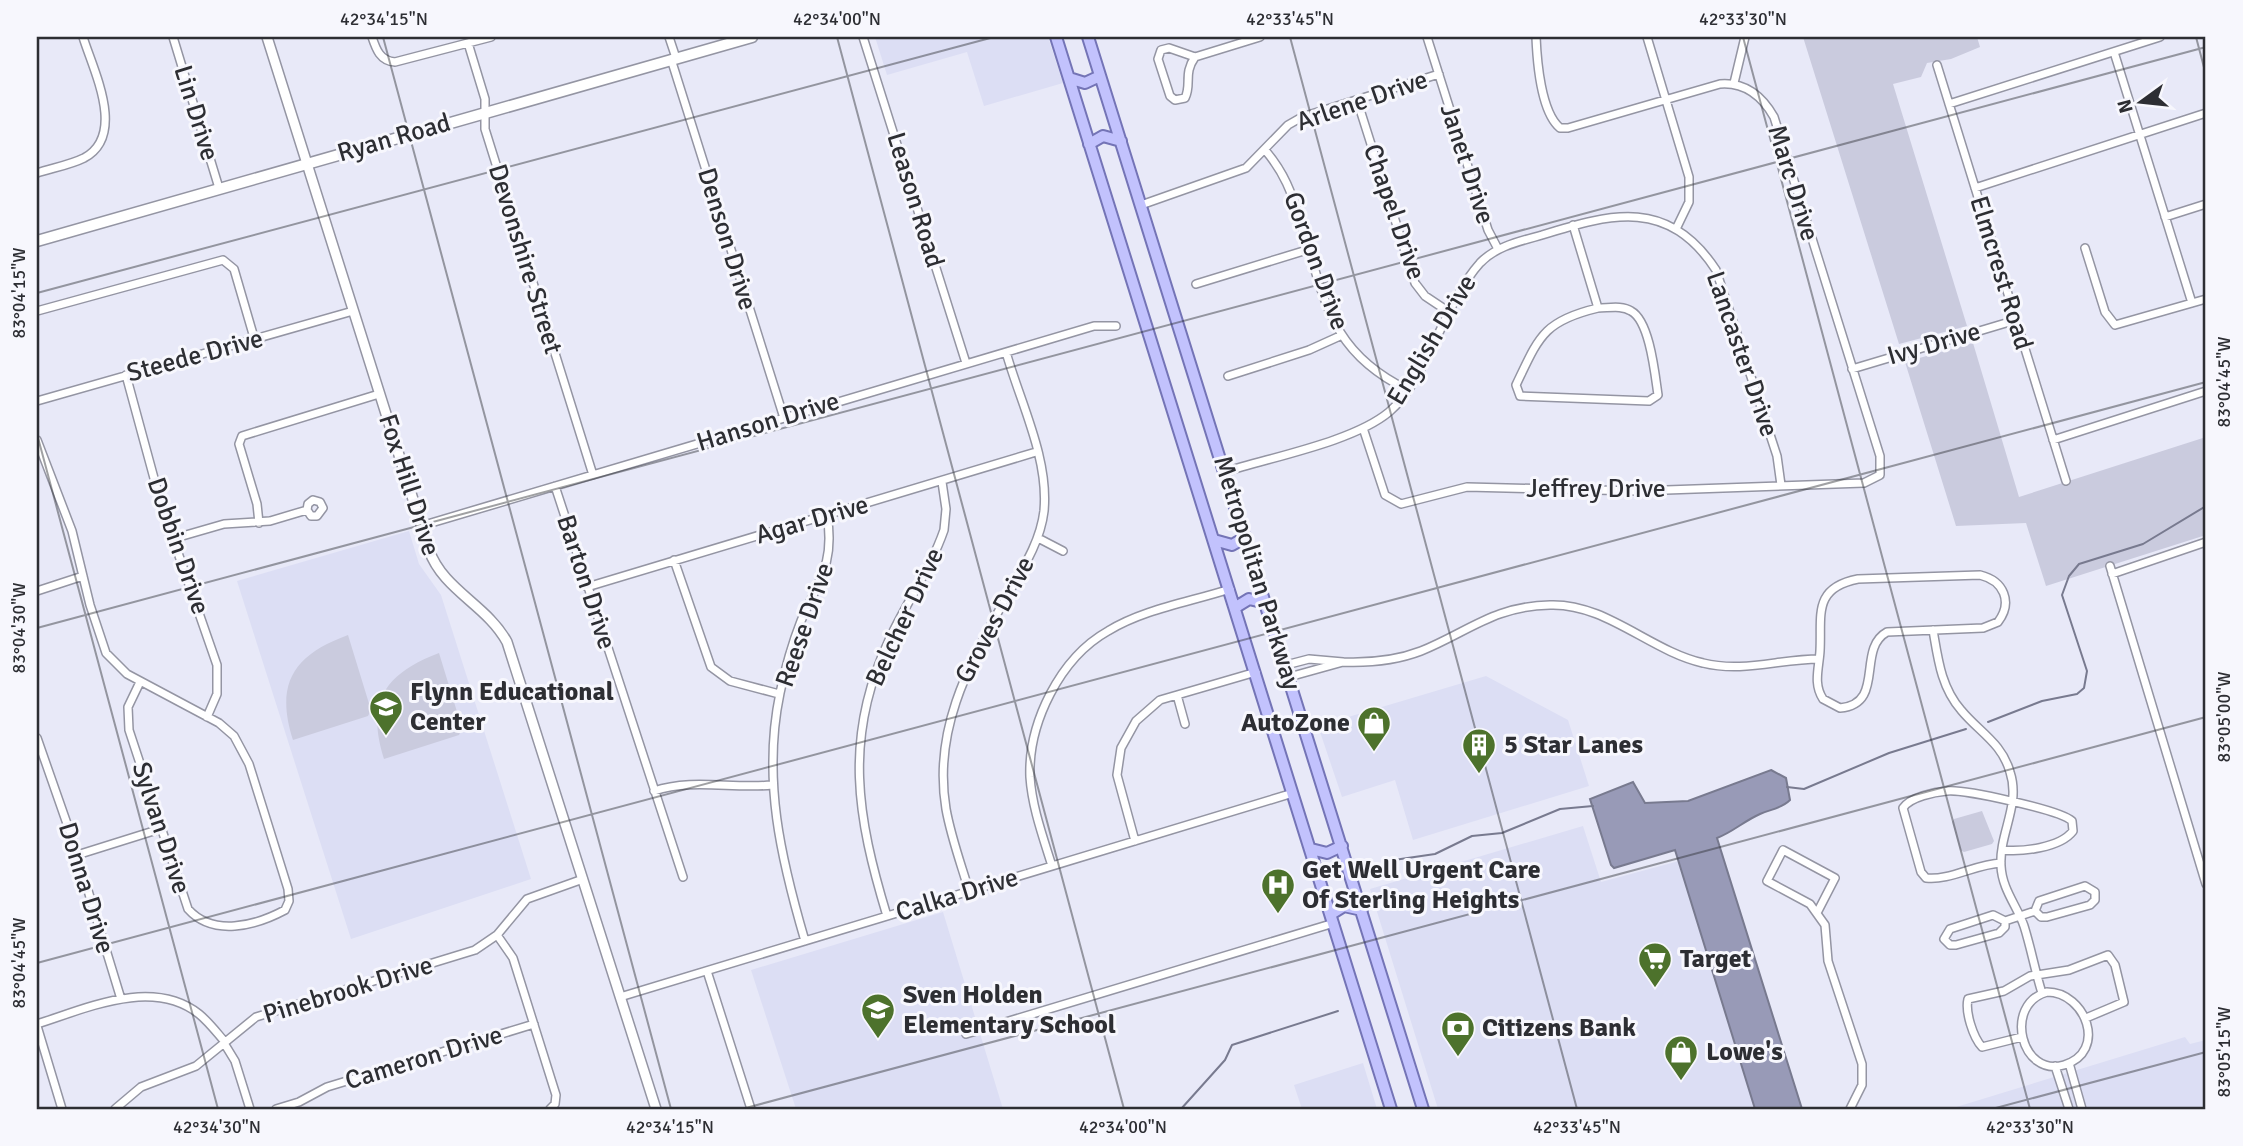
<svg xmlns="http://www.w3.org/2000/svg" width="2243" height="1146" viewBox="0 0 2243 1146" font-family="Signika,sans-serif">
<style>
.built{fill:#dcdef4}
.green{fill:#cacbde}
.water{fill:#989ab7;stroke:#787a8f;stroke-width:2}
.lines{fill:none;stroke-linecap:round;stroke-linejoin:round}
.stream{stroke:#787a8f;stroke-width:2}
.minor-casing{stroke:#9495a3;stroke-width:10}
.tertiary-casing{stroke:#9495a3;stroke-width:12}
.secondary-casing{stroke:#9495a3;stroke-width:13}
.primary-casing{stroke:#7474b6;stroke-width:14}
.minor{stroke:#fff;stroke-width:7}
.tertiary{stroke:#fff;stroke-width:9}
.secondary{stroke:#fff;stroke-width:10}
.primary{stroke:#c2c2fd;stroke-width:10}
.ticks{fill:none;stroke:#2d2e33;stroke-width:2;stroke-opacity:0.45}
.labels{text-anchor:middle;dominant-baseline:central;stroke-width:6;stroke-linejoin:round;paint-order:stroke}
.street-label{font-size:26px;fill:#2d2e33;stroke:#f7f7fd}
.poi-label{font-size:26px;font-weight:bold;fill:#2d2e33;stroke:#f7f7fd;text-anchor:start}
.neatline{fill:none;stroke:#2d2e33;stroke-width:2.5}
.ticks-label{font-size:18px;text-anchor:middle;fill:#2d2e33}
</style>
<rect width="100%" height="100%" fill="#e8e9f8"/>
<!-- built -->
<path class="built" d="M875,37H1048L1063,83L984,106L967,52L887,75Z
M409,531L419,564L441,595L531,879L351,939L237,581Z
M1486,676L1568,720L1589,786L1413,840L1395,780L1342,797L1318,726Z
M1583,826L1601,882L1679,861L1755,1109H1438L1370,889Z
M943,912L1003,1109H796L751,970Z
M2185,1037L2190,1044L2206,1040V1109L1953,1108Z
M1363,1063L1377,1109H1302L1294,1085Z"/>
<!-- green -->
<path class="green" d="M1803,37H1977L1980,47L1951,59L1927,63L1921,77L1893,84L1967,326L1899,344Z
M1973,343L2019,497L2206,437V535L2046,586L2026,523L1956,526L1905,362Z
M348,635L371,710L368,716L293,740C275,684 293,655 348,635Z
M439,653L462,728L459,735L384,759C366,702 384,674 439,653Z
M1982,811L1994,841L1992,844L1964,852L1960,850L1952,822L1954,819Z"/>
<!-- water -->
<path class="water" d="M1771,770L1786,778L1790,800C1781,809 1771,809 1760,814C1744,821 1733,832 1717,838L1802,1109H1755L1675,850L1614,868L1611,865L1590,799L1633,782L1645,803L1688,801Z"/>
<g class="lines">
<!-- stream -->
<path class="stream" d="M1988,722L2042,701L2077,694L2084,688L2087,671L2062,595L2069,576L2079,564L2143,544L2206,506
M1787,787L1804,789L1889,753L1966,729
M1376,878L1381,866L1387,861L1435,854L1472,836L1502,833L1560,809L1593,806
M1181,1109L1225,1060L1232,1045L1338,1011"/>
<!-- minor casing -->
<g class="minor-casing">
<path id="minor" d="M173,37L219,188
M372,37C376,49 380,61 395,62L491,37
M669,37L676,58
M863,37L966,363
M1427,37L1488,230L1498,249
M1647,37L1689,177V202L1676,229
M468,43L485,99V129L593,475
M2114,52L2192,303
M1195,57C1183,74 1192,84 1185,98L1175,100L1170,96L1158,59L1161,50L1169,48L1195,57L1260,37
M671,59L784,418
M1937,65L2066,481
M1734,83L1745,37
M1357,100L1415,283L1425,296L1449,312
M1949,104L2160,37
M1265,150C1284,172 1292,193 1300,221C1325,298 1328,351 1408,390
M37,173C52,168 70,165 84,158C127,135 93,70 83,37
M1975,188L2206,113
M1141,205L1246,168L1288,125L1302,117L1439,74
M2165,217L2206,204
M1573,225L1598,308C1609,308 1622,305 1631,311C1650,321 1655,375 1658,395L1649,401L1520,396L1516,385C1539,337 1543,321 1598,308
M2085,248L2105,312L2115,325L2206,299
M1196,284L1310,249
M37,311L223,260L234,269L255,341
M1852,369L2016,320
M126,375L161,504L217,665V694L207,717
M1228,376L1309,350L1340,336
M37,401L353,311
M1363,428L1385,495L1401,504L1467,487L1638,491L1864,483L1880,475V456L1774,117C1762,96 1745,82 1720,84L1568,128H1560C1541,112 1537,61 1536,37
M37,440L72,531L90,605L106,653L127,674L219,723L234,736L249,764L288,889L289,901L285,910C255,926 213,937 188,909L129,730L128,707L140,682
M2053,440L2206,391
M1225,472C1271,457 1353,442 1389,412C1427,380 1444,303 1480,263C1496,246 1521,241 1542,235C1612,213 1669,198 1716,270L1777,456L1781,485
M555,486L683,877
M259,523L257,504L239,444L242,436L379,394
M421,526L1094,326H1116
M1038,538L1063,551
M172,539L224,524L270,521L307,510L311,516H317L323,508L320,502L313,500L308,504L307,510
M674,560L711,667L730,681L779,694
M2110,566L2206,884
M2112,574L2206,542
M1980,575C2004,581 2013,602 1998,622L1983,628L1887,632C1856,649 1886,704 1840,708L1823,699C1813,684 1819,668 1820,651C1822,616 1812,588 1858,579Z
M587,587L1036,452
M37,591L83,576
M1933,630C1938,659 1941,687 1961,710C1979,732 2002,743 2010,772C2021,805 1999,833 2001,866C2002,889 2017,906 2024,926C2031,948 2035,971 2042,993
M1343,662C1370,663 1395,661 1421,651C1468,632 1494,606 1550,605C1606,603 1650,651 1703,663C1743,673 1779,659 1819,659
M1286,665L1309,659L1343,662L1289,677
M1177,695L1185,724
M37,738L72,838L121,999
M654,791C692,778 732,789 772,785
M1135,841L1117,775L1121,748L1136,721L1160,700L1256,672
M77,855L160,829
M2001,863C1976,864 1949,881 1926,878L1921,872L1903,808C1910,797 1935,792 1947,791C1964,789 2060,810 2072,821L2073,831C2060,848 2022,852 2002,850
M1052,866C1043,837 1032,807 1030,777C1028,723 1060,658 1108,631C1144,609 1190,602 1230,589
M2085,886L2095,892V900L2090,905L2047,917H2041L2035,911L2039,901Z
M969,891C961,864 951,837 946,809C933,731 967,669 1003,603C1019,574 1040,545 1044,511C1049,458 1020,402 1006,352
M1818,911L1835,878L1783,850L1767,881L1810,904L1825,925L1828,961L1862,1064V1085L1850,1109
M1993,915L2005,921V927L1999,933L1956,945H1950L1944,939L1950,929Z
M887,916C857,817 843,738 889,640C906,603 931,568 944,530L946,509L942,482
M2005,921L2035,911
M497,935L513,958L556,1095L555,1104L550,1109
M805,941C781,859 762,779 780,693C785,669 792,644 801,621C819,580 835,563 827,515
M707,971L751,1109
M2047,992C2086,992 2108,1052 2064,1065C2021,1078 2003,1004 2047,992Z
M620,997L1293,793
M37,1024C85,1009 152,977 199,1014C209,1022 217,1033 225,1042
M37,1026L62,1109
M966,1034L1334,923
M2022,1037L1982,1047C1973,1037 1965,1012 1968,999L2004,991L2030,976L2069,970L2108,955L2115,965L2124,1002L2086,1018
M224,1043L235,1061L250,1109
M2069,1063L2082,1109
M2055,1066L2069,1109
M115,1109L141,1087L196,1066L256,1017L475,950L497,935L527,899L583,879
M276,1109L299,1102L327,1087L534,1024"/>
</g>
<!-- tertiary casing -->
<g class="tertiary-casing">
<path id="tertiary" d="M267,37L429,550C443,590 487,605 507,642L656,1109"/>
</g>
<!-- secondary casing -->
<g class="secondary-casing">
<path id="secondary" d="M37,241L752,37"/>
</g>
<!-- primary casing -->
<g class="primary-casing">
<path id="primary" d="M1056,37L1391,1109
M1088,37L1423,1109
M1069,78L1085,83L1100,76
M1089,144L1103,136L1121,141
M1214,540L1232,545L1246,537
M1236,607L1249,599L1266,603
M1311,849L1327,853L1342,846
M1331,914L1344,906L1362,910"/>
</g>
<!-- minor -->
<use href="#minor" class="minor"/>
<!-- tertiary -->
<use href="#tertiary" class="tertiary"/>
<!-- secondary -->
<use href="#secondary" class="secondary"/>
<!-- primary -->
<use href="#primary" class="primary"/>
</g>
<!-- ticks -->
<path class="ticks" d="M383,37L671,1109M837,37L1124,1109M1290,37L1577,1109M1743,37L2030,1109M2196,37L2206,75M37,293L994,37M37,434L218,1109M37,628L2206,47M37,963L2206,382M742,1109L2206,717M1992,1109L2206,1052"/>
<!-- icons -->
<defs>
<g id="school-pin" transform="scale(1.75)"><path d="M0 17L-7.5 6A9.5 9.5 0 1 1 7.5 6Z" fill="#4d722c" stroke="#f7f7fd"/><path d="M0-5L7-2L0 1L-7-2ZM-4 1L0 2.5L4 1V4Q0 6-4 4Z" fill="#fff"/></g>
<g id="shop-pin" transform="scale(1.75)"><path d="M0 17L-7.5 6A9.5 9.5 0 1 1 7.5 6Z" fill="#4d722c" stroke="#f7f7fd"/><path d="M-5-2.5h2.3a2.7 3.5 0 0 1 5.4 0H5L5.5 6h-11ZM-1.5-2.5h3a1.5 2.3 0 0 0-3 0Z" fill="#fff"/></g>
<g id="building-pin" transform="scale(1.75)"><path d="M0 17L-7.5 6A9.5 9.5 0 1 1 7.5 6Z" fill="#4d722c" stroke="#f7f7fd"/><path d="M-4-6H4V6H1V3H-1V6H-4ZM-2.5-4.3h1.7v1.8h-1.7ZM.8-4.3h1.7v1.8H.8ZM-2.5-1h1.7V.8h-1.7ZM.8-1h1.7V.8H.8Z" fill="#fff"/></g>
<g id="hospital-pin" transform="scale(1.75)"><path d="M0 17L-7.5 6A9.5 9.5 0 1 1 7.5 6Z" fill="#4d722c" stroke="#f7f7fd"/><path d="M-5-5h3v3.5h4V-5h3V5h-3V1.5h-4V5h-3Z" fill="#fff"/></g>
<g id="supermarket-pin" transform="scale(1.75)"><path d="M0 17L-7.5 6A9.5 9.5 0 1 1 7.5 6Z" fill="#4d722c" stroke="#f7f7fd"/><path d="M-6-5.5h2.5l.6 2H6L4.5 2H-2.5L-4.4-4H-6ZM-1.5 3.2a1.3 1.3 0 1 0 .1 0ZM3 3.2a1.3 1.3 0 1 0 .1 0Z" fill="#fff"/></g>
<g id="bank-pin" transform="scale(1.75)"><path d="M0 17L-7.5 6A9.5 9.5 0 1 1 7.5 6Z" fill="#4d722c" stroke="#f7f7fd"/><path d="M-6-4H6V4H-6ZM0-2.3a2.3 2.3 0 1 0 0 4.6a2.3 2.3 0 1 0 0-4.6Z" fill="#fff"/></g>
</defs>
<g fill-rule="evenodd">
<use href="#school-pin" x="386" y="707"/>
<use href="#shop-pin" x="1374" y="723"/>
<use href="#building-pin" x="1479" y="745"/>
<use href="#hospital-pin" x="1278" y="885"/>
<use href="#supermarket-pin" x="1655" y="959"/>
<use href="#school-pin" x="878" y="1010"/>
<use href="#bank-pin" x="1458" y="1028"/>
<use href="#shop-pin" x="1681" y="1052"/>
</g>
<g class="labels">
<!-- street labels -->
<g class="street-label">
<text transform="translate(1362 101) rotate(-19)">Arlene Drive</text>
<text transform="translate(196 113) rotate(73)">Lin Drive</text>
<text transform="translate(394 138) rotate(-16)">Ryan Road</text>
<text transform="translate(1467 164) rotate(72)">Janet Drive</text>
<text transform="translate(1793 183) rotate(73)">Marc Drive</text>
<text transform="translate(915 200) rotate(73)">Leason Road</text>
<text transform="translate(1394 212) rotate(71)">Chapel Drive</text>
<text transform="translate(727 239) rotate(73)">Denson Drive</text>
<text transform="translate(525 259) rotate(73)">Devonshire Street</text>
<text transform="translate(1316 261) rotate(70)">Gordon Drive</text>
<text transform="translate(2001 273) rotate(73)">Elmcrest Road</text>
<text transform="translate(1432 340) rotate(-59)">English Drive</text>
<text transform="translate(1934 344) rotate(-16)">Ivy Drive</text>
<text transform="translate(1742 354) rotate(71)">Lancaster Drive</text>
<text transform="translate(195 356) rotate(-15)">Steede Drive</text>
<text transform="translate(768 422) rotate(-17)">Hanson Drive</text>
<text transform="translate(409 485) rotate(72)">Fox Hill Drive</text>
<text x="1596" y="489">Jeffrey Drive</text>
<text transform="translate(812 520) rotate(-16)">Agar Drive</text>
<text transform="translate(178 546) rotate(71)">Dobbin Drive</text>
<text transform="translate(1257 573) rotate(73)">Metropolitan Parkway</text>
<text transform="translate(586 582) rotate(72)">Barton Drive</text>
<text transform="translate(905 617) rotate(-65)">Belcher Drive</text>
<text transform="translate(995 620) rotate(-62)">Groves Drive</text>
<text transform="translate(805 625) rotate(-71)">Reese Drive</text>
<text transform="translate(161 828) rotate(72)">Sylvan Drive</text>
<text transform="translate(86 888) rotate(73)">Donna Drive</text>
<text transform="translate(957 895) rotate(-17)">Calka Drive</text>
<text transform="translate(348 990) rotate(-17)">Pinebrook Drive</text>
<text transform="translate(424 1058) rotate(-17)">Cameron Drive</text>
</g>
<!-- poi labels -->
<g class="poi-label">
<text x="410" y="692">Flynn Educational<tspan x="410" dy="30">Center</tspan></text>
<text x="1350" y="723" text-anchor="end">AutoZone</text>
<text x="1504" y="745">5 Star Lanes</text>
<text x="1302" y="870">Get Well Urgent Care<tspan x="1302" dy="30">Of Sterling Heights</tspan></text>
<text x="1680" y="959">Target</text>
<text x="903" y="995">Sven Holden<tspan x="903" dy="30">Elementary School</tspan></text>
<text x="1482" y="1028">Citizens Bank</text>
<text x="1706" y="1052">Lowe's</text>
</g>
</g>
<!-- border -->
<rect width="2243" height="1146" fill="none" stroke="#f7f7fd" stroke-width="77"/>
<!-- north arrow -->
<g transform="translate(2141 102) rotate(255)" stroke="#f7f7fd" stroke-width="5" paint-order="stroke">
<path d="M0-5L12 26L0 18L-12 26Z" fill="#2d2e33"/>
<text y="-10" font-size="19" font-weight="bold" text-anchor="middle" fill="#2d2e33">N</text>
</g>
<rect x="38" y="38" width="2166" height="1070" class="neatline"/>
<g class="ticks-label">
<text x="384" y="25">42°34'15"N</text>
<text x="837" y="25">42°34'00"N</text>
<text x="1290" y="25">42°33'45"N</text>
<text x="1743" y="25">42°33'30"N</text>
<text transform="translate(19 293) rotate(-90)" y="6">83°04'15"W</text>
<text transform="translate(2224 382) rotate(-90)" y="6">83°04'45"W</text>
<text transform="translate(19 628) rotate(-90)" y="6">83°04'30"W</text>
<text transform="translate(2224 717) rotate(-90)" y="6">83°05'00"W</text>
<text transform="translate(19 963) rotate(-90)" y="6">83°04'45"W</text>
<text transform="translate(2224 1052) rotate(-90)" y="6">83°05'15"W</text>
<text x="217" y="1133">42°34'30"N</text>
<text x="670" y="1133">42°34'15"N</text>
<text x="1123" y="1133">42°34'00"N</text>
<text x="1577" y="1133">42°33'45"N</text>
<text x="2030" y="1133">42°33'30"N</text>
</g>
</svg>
